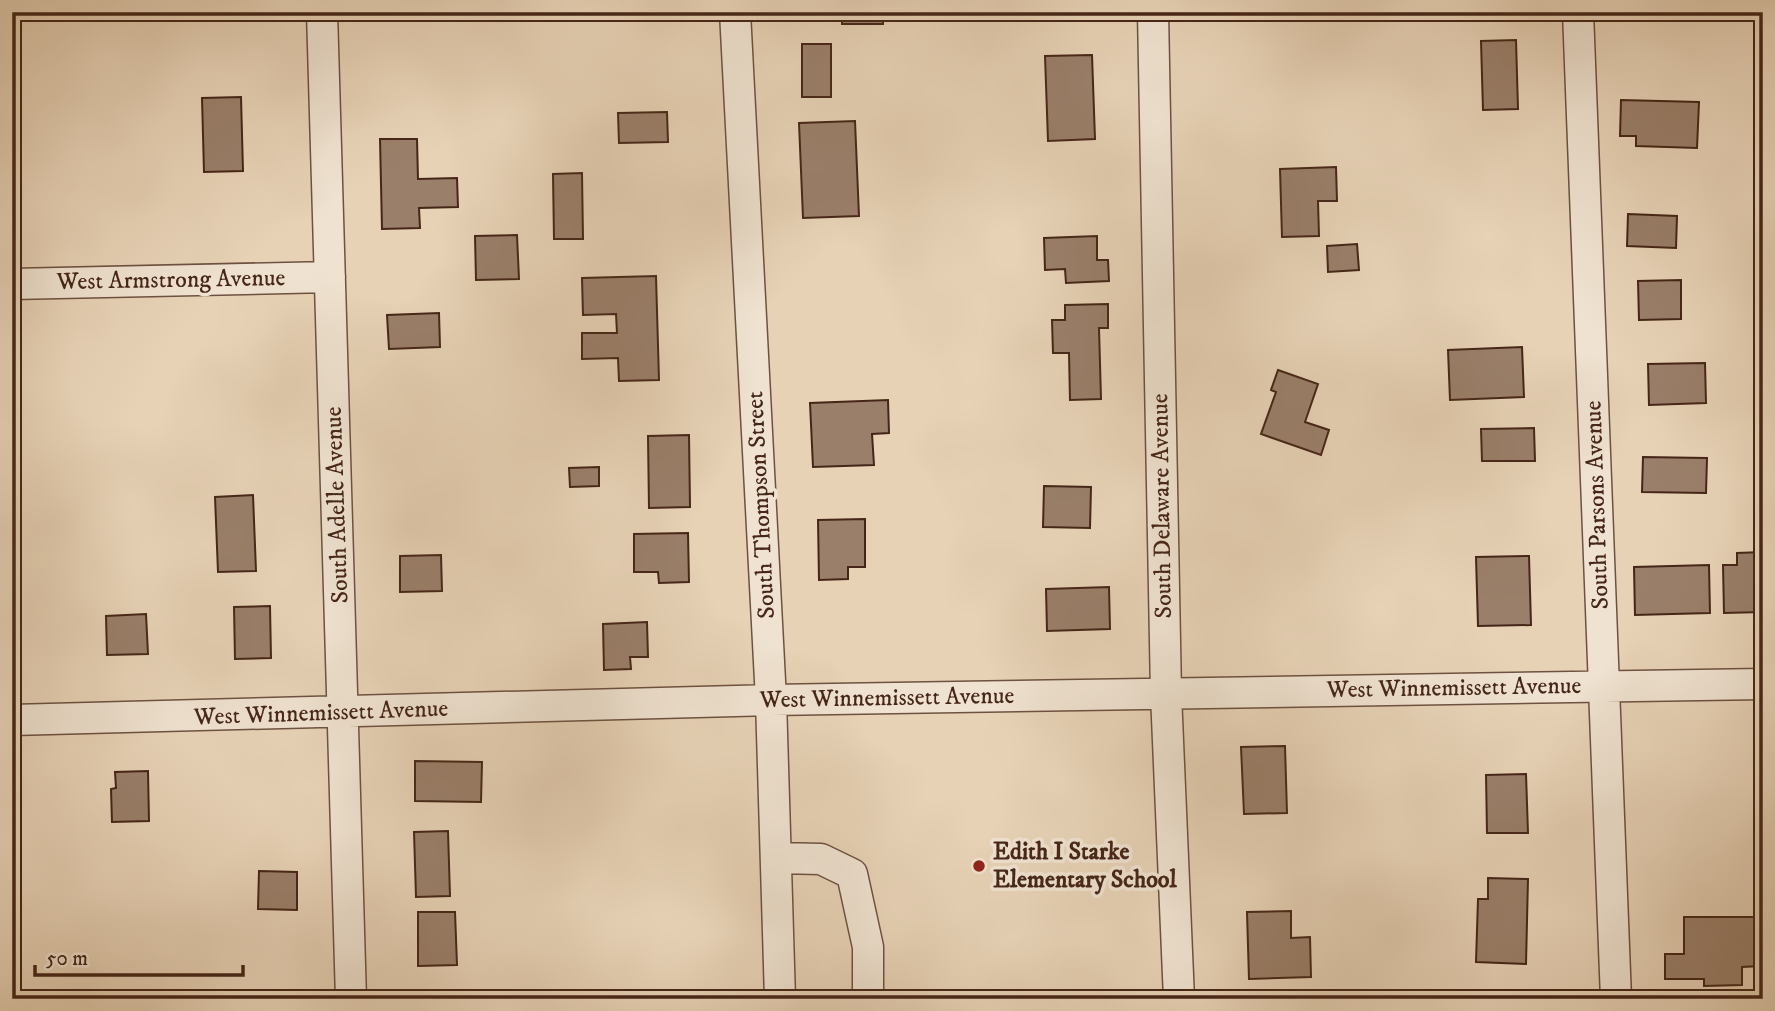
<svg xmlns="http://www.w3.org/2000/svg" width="1775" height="1011" viewBox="0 0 1775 1011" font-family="'IM FELL DW Pica',serif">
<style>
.building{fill:#9a7f6a;stroke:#462618;stroke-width:2}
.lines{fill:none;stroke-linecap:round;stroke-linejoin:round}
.minor-casing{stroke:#6e5140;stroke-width:33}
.minor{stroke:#efe2d0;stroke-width:30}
.poi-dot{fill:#8f2418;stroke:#efe2d0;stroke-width:2.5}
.labels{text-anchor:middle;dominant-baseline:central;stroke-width:7;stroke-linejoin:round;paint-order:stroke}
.street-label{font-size:24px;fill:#462618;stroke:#efe2d0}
.poi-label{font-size:24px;font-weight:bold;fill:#462618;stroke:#efe2d0;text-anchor:start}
</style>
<rect width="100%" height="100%" fill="#e7d2b6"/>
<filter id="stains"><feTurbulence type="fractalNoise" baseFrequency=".00286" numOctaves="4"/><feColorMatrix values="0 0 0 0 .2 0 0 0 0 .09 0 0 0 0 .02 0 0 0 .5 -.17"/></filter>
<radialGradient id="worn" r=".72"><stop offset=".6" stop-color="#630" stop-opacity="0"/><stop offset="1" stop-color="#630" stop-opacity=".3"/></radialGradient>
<!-- building -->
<path class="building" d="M193,12H234V20H193Z
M842,12H883V24H842Z
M1516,40L1518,109L1483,110L1481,41Z
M802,44H831V97H802Z
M1092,55L1095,139L1048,141L1045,56Z
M241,97L243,171L204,172L202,98Z
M1621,100L1699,102L1697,148L1636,146V136H1620Z
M667,112L668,142L619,143L618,113Z
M855,121L859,216L803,218L799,123Z
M380,139H417L418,179L457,178L458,207L419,208L420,228L382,229Z
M1336,167L1337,201H1318L1319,236L1282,237L1280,169Z
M582,173L583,239H554L553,174Z
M1628,214L1677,216L1676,248L1627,246Z
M517,235L519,279L476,280L475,236Z
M1097,236V260H1108L1109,281L1066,283L1065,269L1045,270L1044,238Z
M1357,244L1359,270L1328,272L1327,246Z
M656,276L659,380L619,381L618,358L582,359V333H617L616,314L583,315L582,278Z
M1681,280V319L1639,320L1638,281Z
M1108,304V328H1099L1101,399L1070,400L1069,353H1053L1052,320H1065V305Z
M439,313L440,347L389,349L387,315Z
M1522,347L1524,397L1450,400L1448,350Z
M1705,363L1706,403L1649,405L1648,364Z
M1278,370L1318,384L1305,422L1329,430L1321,455L1261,434L1276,392L1271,390Z
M888,400L889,433L872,434L874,465L813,467L810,403Z
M1534,428L1535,461H1482L1481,429Z
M689,435L690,507L649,508L648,436Z
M1643,457L1707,458L1706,493L1642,492Z
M599,467V486L570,487L569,468Z
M1044,486L1091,487L1090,528L1043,527Z
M253,495L256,571L218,572L215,497Z
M865,519V567H848V579L819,580L818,520Z
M688,533L689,582L659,583L658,572H634V534Z
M1763,552V612L1724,613L1723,565H1737V553Z
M441,555L442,591L400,592V556Z
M1529,556L1531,625L1478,626L1476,557Z
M1709,565L1710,613L1635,615L1634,567Z
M1109,587L1110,629L1047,631L1046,589Z
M270,606L271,658L235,659L234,607Z
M146,614L148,654L107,655L106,616Z
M647,622L648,657H630L631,669L604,670L603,624Z
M1285,746L1287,813L1244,814L1241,747Z
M415,761L482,762L481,802L415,801Z
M148,771L149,821L112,822L111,789L116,788L115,772Z
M1526,774L1528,833H1487L1486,775Z
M448,831L450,896L416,897L414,832Z
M259,871L297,872V910L258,909Z
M1488,878L1528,879L1526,964L1476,962L1478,899H1488Z
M1291,911V938L1310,937L1311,977L1249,979L1247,912Z
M418,912H455L457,965L418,966Z
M1684,917H1760L1761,966L1742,967V985L1704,986V979H1665V954H1684Z
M472,995V999H433V996Z"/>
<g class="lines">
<!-- minor casing -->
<g class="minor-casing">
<path id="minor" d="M322,12L351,999
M735,12L771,700L780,999
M1153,12L1166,694L1179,999
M1578,12L1616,999
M12,284L330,277
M12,720L771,700L1763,684
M776,858L821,859L852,874L868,947V999"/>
</g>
<!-- minor -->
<use href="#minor" class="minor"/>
</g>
<!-- markers -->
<circle class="poi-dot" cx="979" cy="866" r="7"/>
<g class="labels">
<!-- street labels -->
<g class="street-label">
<text transform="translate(171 280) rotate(-1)">West Armstrong Avenue</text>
<text transform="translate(337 505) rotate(-92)">South Adelle Avenue</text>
<text transform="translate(761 505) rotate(-93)">South Thompson Street</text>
<text transform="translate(1597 505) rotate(-92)">South Parsons Avenue</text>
<text transform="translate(1162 506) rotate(-91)">South Delaware Avenue</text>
<text transform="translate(1454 688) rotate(-1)">West Winnemissett Avenue</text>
<text transform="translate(887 698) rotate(-1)">West Winnemissett Avenue</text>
<text transform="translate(321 713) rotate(-2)">West Winnemissett Avenue</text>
</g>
<!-- poi labels -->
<g class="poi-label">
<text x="993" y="852">Edith I Starke<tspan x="993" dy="28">Elementary School</tspan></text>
</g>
</g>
<!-- margin -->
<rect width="1775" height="1011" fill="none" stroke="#e7d2b6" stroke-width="42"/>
<rect x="14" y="14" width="1747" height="983" fill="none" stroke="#462618" stroke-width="3.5"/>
<rect x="21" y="21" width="1733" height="969" fill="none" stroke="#462618" stroke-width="2"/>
<!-- scale -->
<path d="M35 965v10h208v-10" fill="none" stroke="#462618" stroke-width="3.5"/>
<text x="46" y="965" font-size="21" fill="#462618" stroke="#efe2d0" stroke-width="5" paint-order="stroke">50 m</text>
<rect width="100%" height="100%" filter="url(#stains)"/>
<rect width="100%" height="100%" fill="url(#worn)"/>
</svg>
